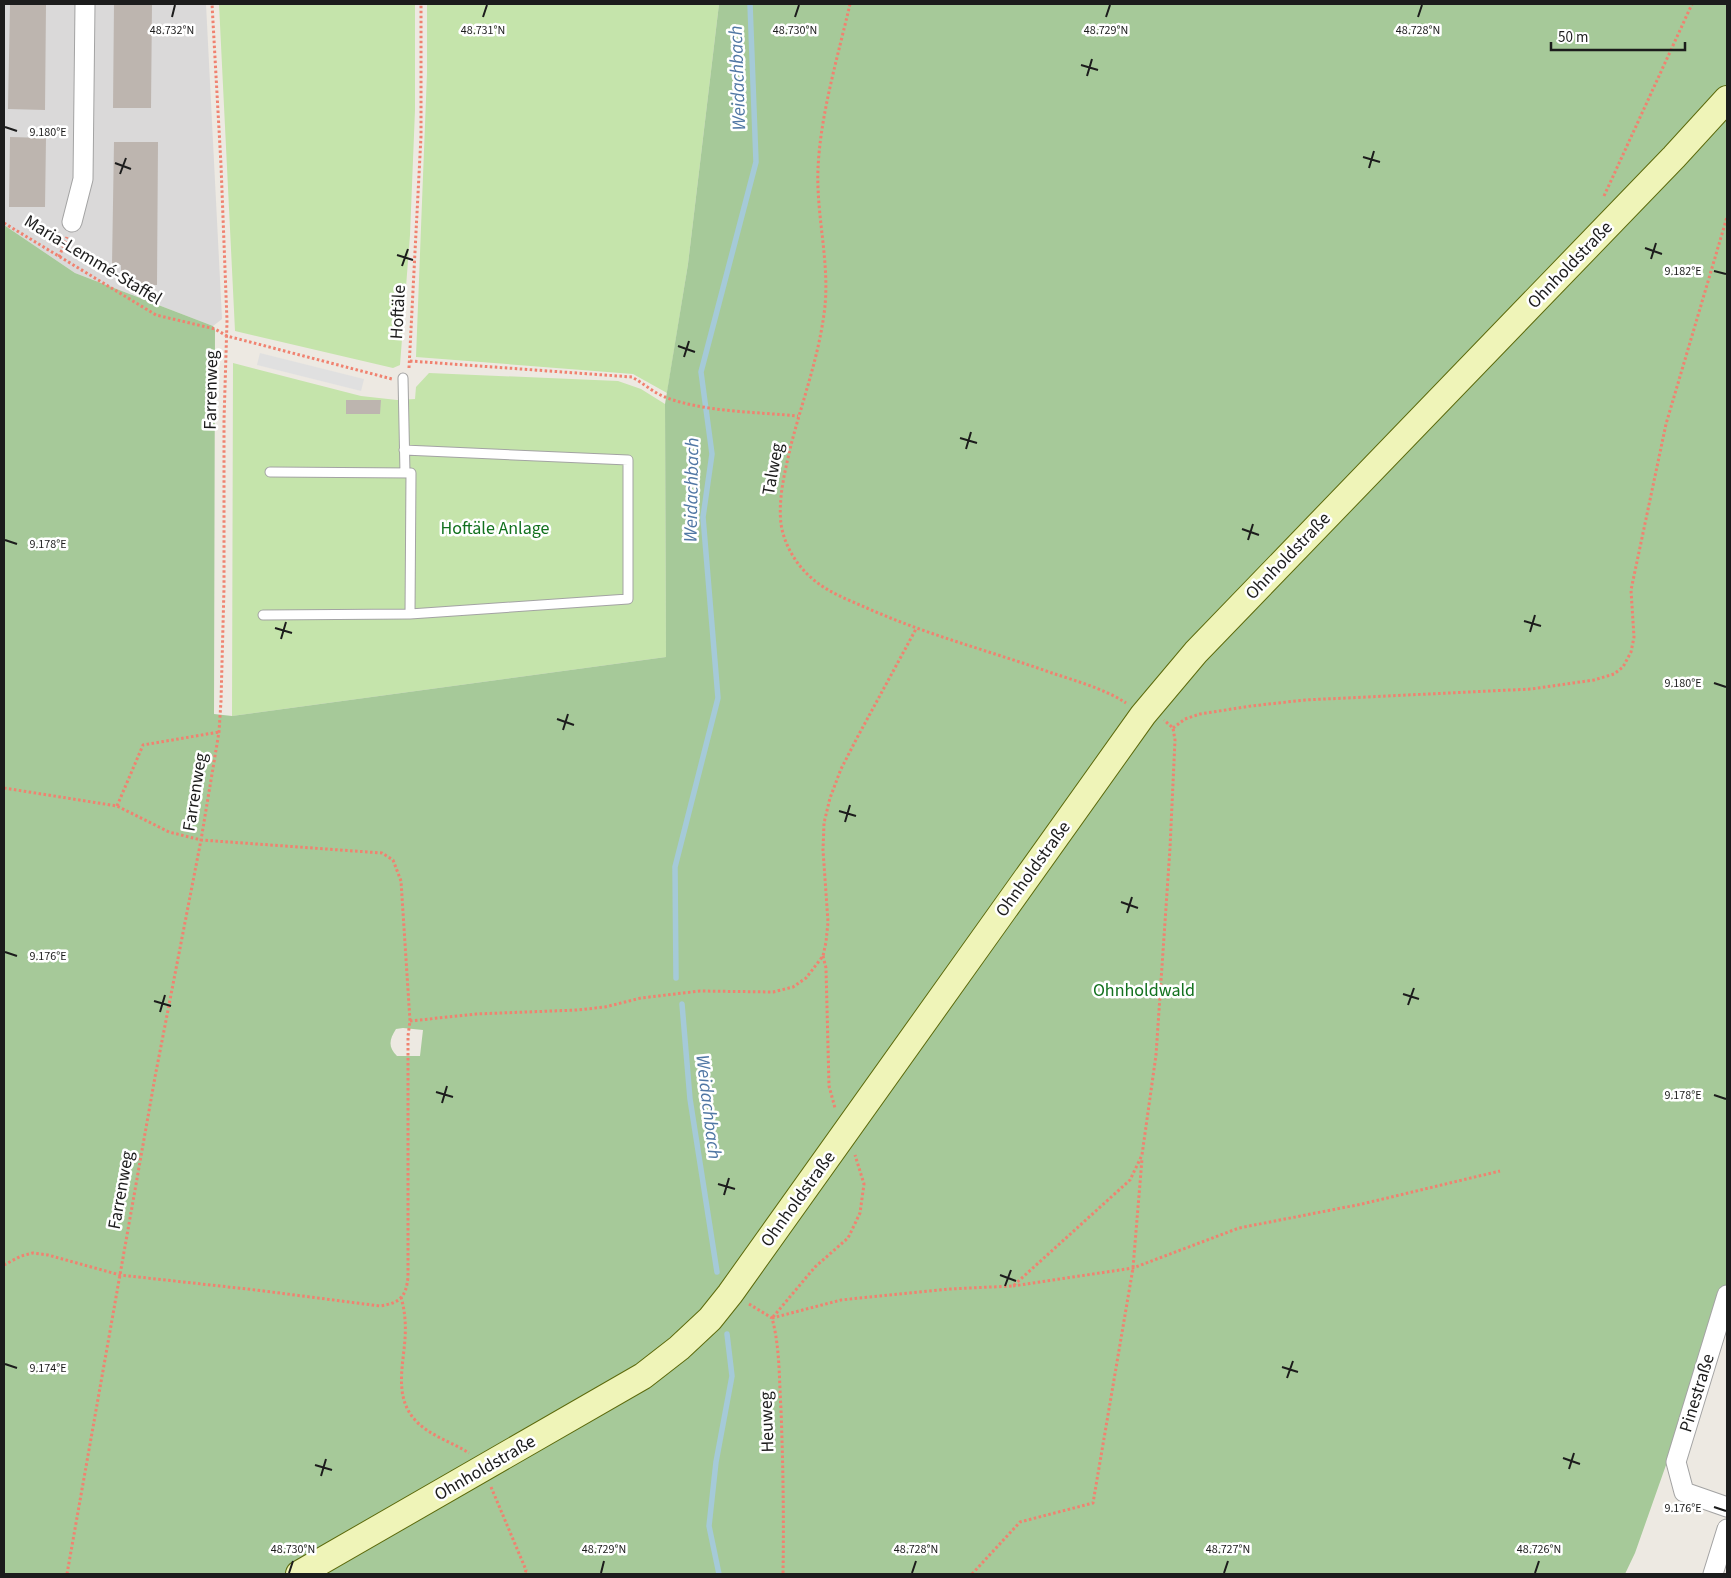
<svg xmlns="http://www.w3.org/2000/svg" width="1731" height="1578" viewBox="0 0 1731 1578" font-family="'Source Sans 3',sans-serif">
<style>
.residential{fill:#dad9d9}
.grass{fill:#c5e4ab}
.forest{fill:#a6c999;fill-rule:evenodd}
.parking{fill:#e0e0e0}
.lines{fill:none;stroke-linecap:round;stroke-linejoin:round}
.stream{stroke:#a5cad8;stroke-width:5.5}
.building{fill:#bdb5af}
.service-casing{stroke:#a3a3a3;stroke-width:11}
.minor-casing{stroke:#a3a3a3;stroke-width:21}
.secondary-casing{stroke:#5c6a0c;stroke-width:28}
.path{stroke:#f08270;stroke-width:3;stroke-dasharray:2.5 2.5;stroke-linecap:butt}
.service{stroke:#fff;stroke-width:9}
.minor{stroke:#fff;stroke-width:19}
.secondary{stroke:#eff4b8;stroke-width:26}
.ticks{fill:none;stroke:#1c1c1c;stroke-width:2}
.labels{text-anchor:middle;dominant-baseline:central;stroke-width:5;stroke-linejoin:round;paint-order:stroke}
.street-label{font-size:18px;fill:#1c1c1c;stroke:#fff}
.park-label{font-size:18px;fill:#12711e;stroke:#fff}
.water-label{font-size:19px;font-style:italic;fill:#5077a4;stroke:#fff}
.ticks-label{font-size:12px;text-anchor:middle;fill:#1c1c1c;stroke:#fff;stroke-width:5;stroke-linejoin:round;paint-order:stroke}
</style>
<rect width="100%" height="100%" fill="#ede9e2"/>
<!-- residential -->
<path class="residential" d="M4,4H206L222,319L213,326L75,273L4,225Z"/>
<!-- grass -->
<path class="grass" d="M219,4H415V110L410,235L400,365L393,368L235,331Z
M427,4H719L688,264L667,393L633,374L416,357L427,73Z
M233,363L361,396L397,400L415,399L416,387L429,373L618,381L641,389L665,404L666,657L232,716Z"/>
<!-- forest -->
<path class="forest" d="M719,4H1727V1292L1635,1553L1625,1574H4V225L75,273L213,326L215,329L214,714L232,716L666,657L665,404L688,264ZM403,1028L423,1030L420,1056H397C388,1047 389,1040 396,1029Z"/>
<!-- parking -->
<path class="parking" d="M260,353L364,379L361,391L257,365Z"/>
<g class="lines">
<!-- stream -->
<path class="stream" d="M676,978L675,867L718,698L703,517L712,454L701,372L756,162L750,4
M682,1004L690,1099L717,1272
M719,1574L709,1526L716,1462L732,1376L727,1334"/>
</g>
<!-- building -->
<path class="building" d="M10,4H46L45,110L8,109Z
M114,4H152L151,108H113Z
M10,137L46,138L45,207H9Z
M114,142H158L157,285H142L136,279H128V274L121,273V265H112Z
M346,400H381L380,414H346Z"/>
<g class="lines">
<!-- service casing -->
<g class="service-casing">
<path id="service" d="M403,378L405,473
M270,472L411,473L410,614
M263,615L410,614L628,599V460L404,450"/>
</g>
<!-- minor casing -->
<g class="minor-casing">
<path id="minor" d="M72,222L83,179L85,4
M1727,1295L1676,1462L1684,1492L1727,1507
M1713,1574L1727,1529"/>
</g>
<!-- secondary casing -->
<g class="secondary-casing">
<path id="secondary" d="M299,1574L643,1376L679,1348L710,1319L730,1294L1143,715L1196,652L1674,157L1727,99"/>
</g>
<!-- path -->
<path class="path" d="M850,4C838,56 820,116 818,169C816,217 831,266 824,314C818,359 802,402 791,445C785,471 778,498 781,524C785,550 802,574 825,588C838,596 853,602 867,608C927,635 990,651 1052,673C1076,681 1105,689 1126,703
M1604,196L1692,4
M4,223L156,315L215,329L227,336L392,379
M59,257L67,237
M410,361L632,377C643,383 654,393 665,397C702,412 758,412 798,416
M409,368L421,136V4
M1173,728L1185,719L1200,714L1251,706L1305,700L1531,689L1594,680L1614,674L1623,667L1631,652L1634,637L1631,590L1666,424L1727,217
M4,788L117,806L169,832L201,840L382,853L393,860L401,881L410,1021L408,1036V1277C406,1297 400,1303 380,1306L256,1290L120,1275L48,1255L33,1253L21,1256L4,1265
M117,806L143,745L219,732
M823,956L826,968L829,1086L835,1108
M410,1021L476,1014L577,1010L605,1007L641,998L700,991L773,992L793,987L806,978L823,956L826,942L828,922L823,850L824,823L830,798L841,769L858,736L916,629
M1013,1286L1133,1268L1239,1228L1362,1204L1500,1171
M401,1297C405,1311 406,1325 405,1339C403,1367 394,1398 416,1421C430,1436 452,1442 469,1453
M749,1304L772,1318C780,1347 779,1379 781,1409C783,1464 784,1519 783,1574
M773,1317L815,1267L848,1238L860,1213L864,1184L855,1155
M772,1318L841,1300L949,1289L1013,1286L1130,1180L1142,1155L1156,1055L1170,848L1175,740L1173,728L1164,720
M491,1487L526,1570L525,1574
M67,1574L155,1077L201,840L219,732L221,701L224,588V420L227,321L221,165L212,4
M972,1574L1020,1522L1093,1503L1133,1268L1142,1159"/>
<!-- service -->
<use href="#service" class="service"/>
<!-- minor -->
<use href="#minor" class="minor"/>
<!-- secondary -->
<use href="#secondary" class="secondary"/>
</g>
<!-- ticks -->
<path class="ticks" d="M172,17L175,5M483,17L487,5M795,17L799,5M1106,17L1110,5M1418,17L1422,5M1081,65L1098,70M1087,76L1092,59M5,127L17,131M1363,157L1380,162M115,163L131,169M1369,168L1374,151M120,174L126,158M1645,248L1662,254M397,255L413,260M1651,259L1656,243M402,266L408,249M1714,271L1726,274M678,346L695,352M684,357L689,341M960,438L977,443M966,449L971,432M1242,529L1259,535M5,540L17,544M1248,540L1253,524M1524,621L1541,626M275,628L292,633M1530,632L1535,615M281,639L286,622M1714,683L1726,687M557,719L574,725M563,730L568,714M839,811L856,816M845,822L850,805M1121,902L1138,908M1127,913L1132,897M5,952L17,956M1403,994L1419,999M154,1001L171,1006M1408,1005L1414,988M160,1012L165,995M436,1092L453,1097M1714,1095L1726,1099M442,1103L447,1086M718,1184L735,1189M724,1195L729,1178M1000,1275L1016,1281M1005,1286L1011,1270M5,1364L17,1368M1282,1367L1298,1372M1287,1378L1293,1361M1563,1458L1580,1464M315,1465L332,1470M1569,1469L1574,1453M321,1476L326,1459M1714,1507L1726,1511M289,1573L293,1561M601,1573L604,1561M912,1573L916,1561M1224,1573L1228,1561M1535,1573L1539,1561"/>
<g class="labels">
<!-- street labels -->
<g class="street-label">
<text transform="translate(93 260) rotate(31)">Maria-Lemmé-Staffel</text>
<text transform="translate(1570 265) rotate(-46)">Ohnholdstraße</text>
<text transform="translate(398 312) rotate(-87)">Hoftäle</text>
<text transform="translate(211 390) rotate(-89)">Farrenweg</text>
<text transform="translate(773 469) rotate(-80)">Talweg</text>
<text transform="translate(1288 556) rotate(-46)">Ohnholdstraße</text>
<text transform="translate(195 792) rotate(-81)">Farrenweg</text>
<text transform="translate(1033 869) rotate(-54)">Ohnholdstraße</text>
<text transform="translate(121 1190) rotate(-80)">Farrenweg</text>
<text transform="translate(798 1199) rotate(-54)">Ohnholdstraße</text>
<text transform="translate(1697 1393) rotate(-73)">Pinestraße</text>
<text transform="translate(767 1422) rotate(-92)">Heuweg</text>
<text transform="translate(485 1468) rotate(-30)">Ohnholdstraße</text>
</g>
<!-- park labels -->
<g class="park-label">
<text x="495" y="528">Hoftäle Anlage</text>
<text x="1144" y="990">Ohnholdwald</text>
</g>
<!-- water labels -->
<g class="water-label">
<text transform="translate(738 78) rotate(-92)">Weidachbach</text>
<text transform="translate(692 490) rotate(-89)">Weidachbach</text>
<text transform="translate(708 1107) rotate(83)">Weidachbach</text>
</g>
</g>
<g class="ticks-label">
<text x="172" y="34">48.732°N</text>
<text x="483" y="34">48.731°N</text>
<text x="795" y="34">48.730°N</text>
<text x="1106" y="34">48.729°N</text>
<text x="1418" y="34">48.728°N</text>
<text x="48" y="136">9.180°E</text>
<text x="1683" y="275">9.182°E</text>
<text x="48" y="548">9.178°E</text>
<text x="1683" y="687">9.180°E</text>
<text x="48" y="960">9.176°E</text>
<text x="1683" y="1099">9.178°E</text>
<text x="48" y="1372">9.174°E</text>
<text x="1683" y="1512">9.176°E</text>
<text x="293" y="1553">48.730°N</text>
<text x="604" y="1553">48.729°N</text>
<text x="916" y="1553">48.728°N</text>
<text x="1228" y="1553">48.727°N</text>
<text x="1539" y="1553">48.726°N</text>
</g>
<!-- border -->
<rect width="1731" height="1578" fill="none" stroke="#1c1c1c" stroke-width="10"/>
<!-- scale -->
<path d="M1551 42v8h134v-8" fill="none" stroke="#1c1c1c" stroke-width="2.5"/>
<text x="1558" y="42" font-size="15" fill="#1c1c1c" stroke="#ffffff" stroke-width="4" paint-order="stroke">50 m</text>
</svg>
